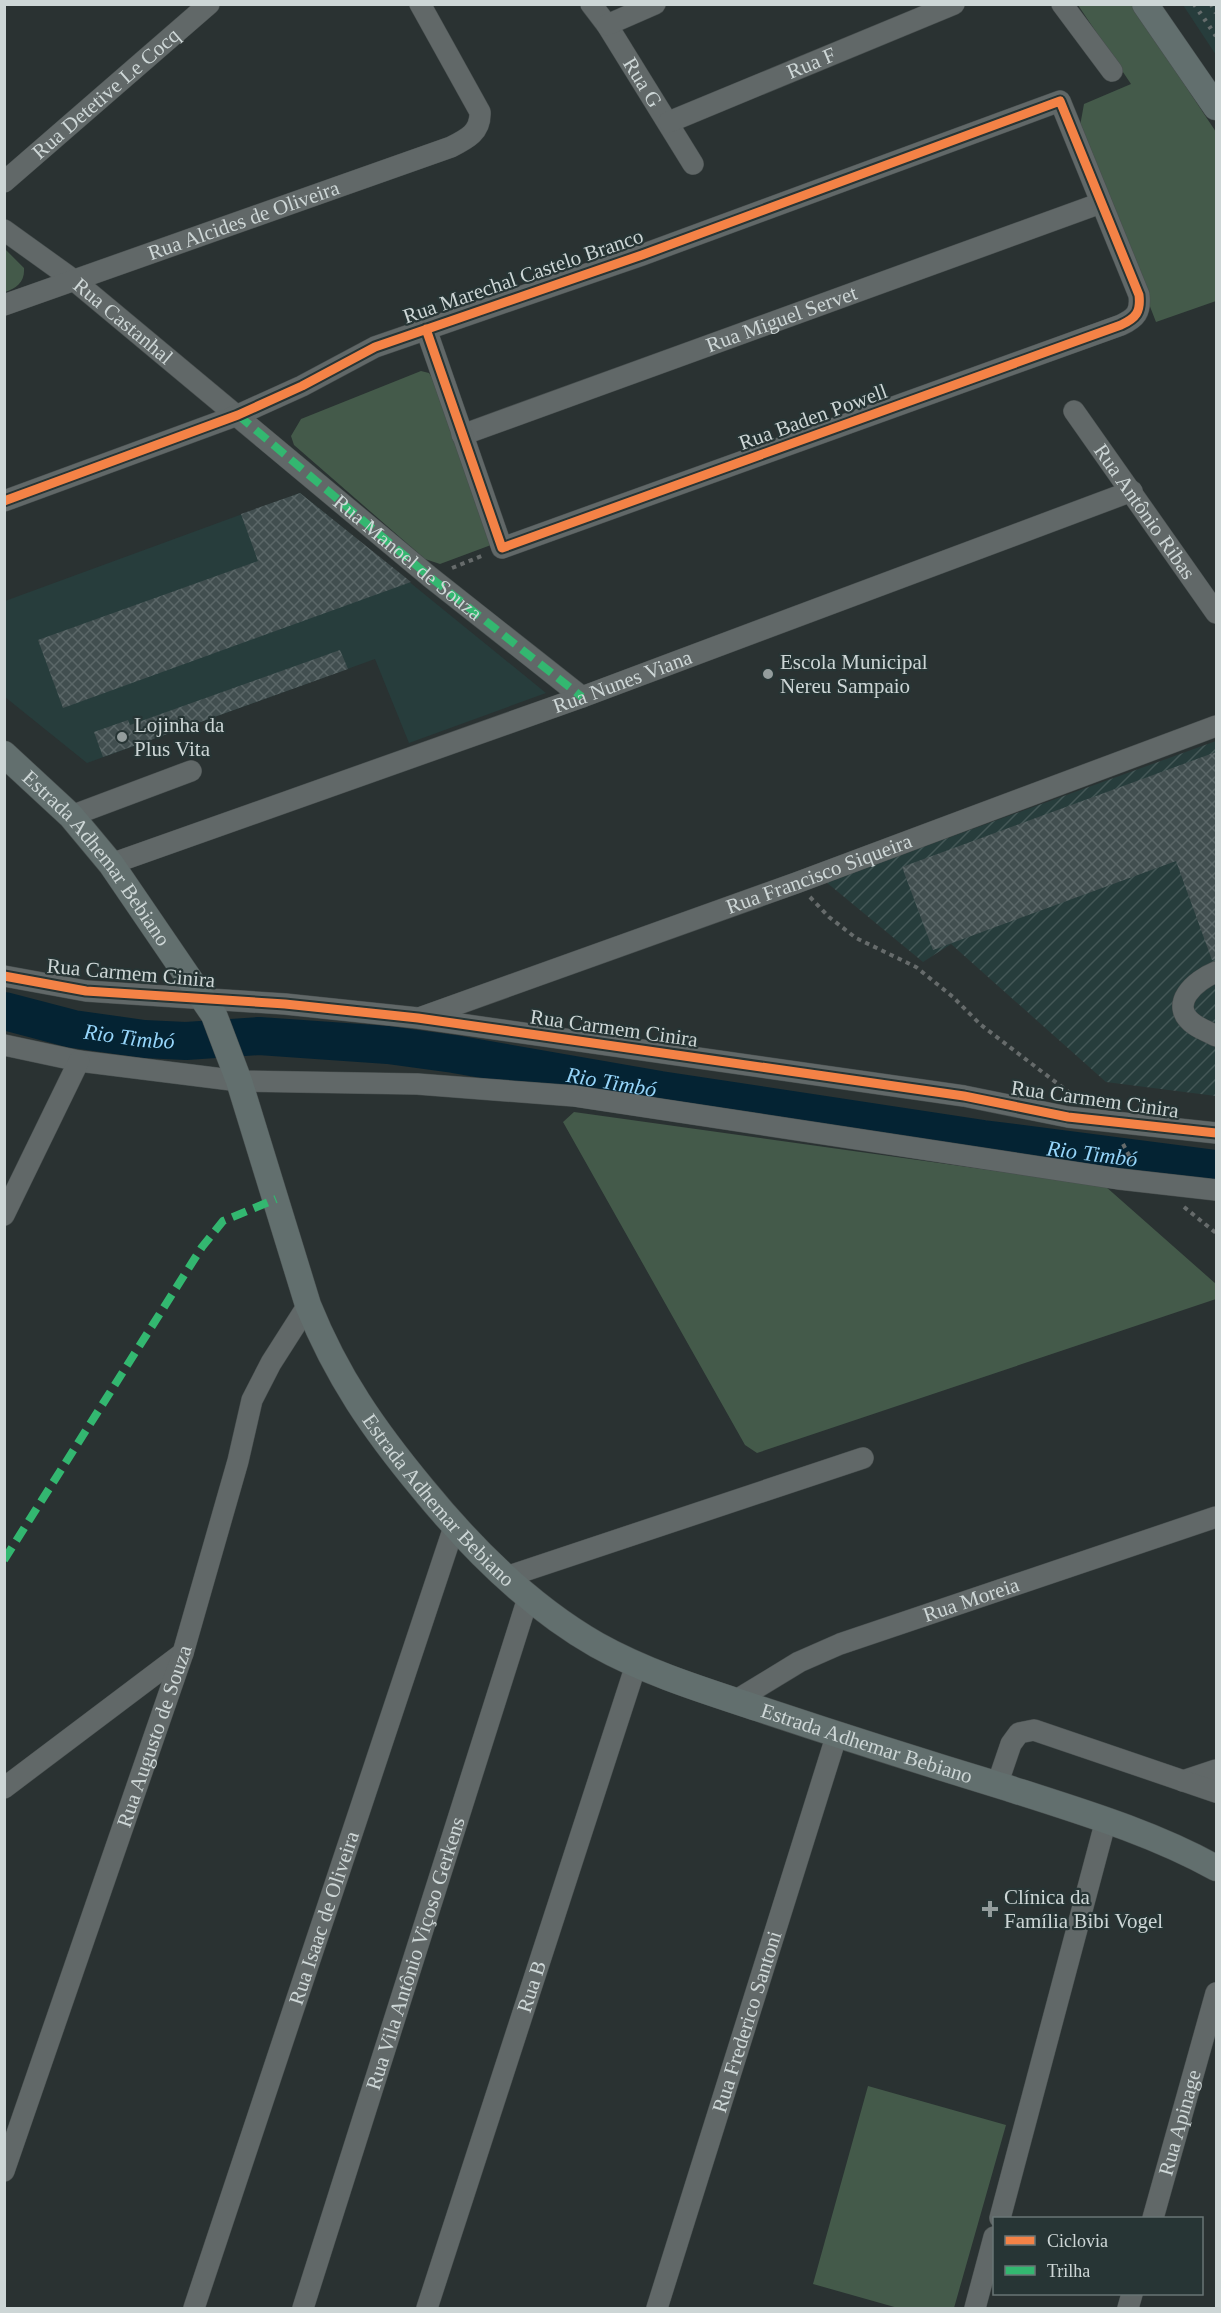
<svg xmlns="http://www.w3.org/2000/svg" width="1221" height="2313" viewBox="0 0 1221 2313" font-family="Georgia,serif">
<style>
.built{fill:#273d3c}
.industrial{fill:url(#industrial-furrows)}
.green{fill:#445a4a}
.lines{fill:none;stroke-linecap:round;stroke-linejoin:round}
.river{stroke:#042333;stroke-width:38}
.building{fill:url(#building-cross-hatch)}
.minor-casing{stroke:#484f4f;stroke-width:22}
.major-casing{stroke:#484f4f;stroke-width:27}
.path{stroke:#666b6b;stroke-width:4;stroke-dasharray:4.5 4.5;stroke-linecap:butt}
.minor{stroke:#616868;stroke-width:21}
.major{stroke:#626f6e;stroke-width:26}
.rail{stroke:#666d6d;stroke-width:4.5;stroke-dasharray:3 6;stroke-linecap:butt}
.quiet{stroke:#33b770;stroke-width:8;stroke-dasharray:15 8;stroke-linecap:butt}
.cycleway-casing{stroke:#273535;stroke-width:13}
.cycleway{stroke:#f48246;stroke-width:9}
.poi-dot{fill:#949d9d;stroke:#273535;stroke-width:2}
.labels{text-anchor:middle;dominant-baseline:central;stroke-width:4.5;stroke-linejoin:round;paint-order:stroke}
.street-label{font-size:21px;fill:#cdd6d6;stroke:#273535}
.poi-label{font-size:21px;fill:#cdd6d6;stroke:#273535;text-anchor:start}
.water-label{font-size:22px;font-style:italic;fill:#96d5fa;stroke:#273535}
</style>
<defs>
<pattern id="industrial-furrows" width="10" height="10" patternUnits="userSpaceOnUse" patternTransform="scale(1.5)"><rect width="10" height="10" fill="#273d3c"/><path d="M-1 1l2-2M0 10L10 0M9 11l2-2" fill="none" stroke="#455857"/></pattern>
<pattern id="building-cross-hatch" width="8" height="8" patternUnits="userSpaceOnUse" patternTransform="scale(1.5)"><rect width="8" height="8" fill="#414e4f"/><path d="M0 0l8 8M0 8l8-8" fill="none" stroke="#5b6768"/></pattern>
</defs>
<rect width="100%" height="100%" fill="#2a3232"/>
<!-- built -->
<path class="built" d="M1183,5H1216V55L1210,46Z
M300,493L546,693L409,743L375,659L87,763L5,697V601Z"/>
<!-- industrial -->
<path class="industrial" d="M1216,741V1096L1106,1082L951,944L923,962L826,882Z"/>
<!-- green -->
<path class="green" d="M1078,5H1132L1216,132V301L1156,322L1080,126L1084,104L1131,84Z
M5,249L24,268C25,282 17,288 5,292Z
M421,371L429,373L434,381L491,545L440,564L425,559L294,445L291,436L301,419Z
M574,1112L1105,1186L1216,1284V1299L757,1453L745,1445L563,1122Z
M868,2086L1006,2125L954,2308H898L813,2284Z"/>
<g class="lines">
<!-- river -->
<path class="river" id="s1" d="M4,1011L73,1029L144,1039L186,1041L259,1036L388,1045L454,1054L660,1090L983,1139L1216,1169"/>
</g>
<!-- building -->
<path class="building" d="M300,493L411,582L63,708L38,640L258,561L241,514Z
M340,650L348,669L103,757L94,732L128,720L130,725Z
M1216,752V959L1212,960L1176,861L933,950L902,867Z"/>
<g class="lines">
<!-- minor casing -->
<g class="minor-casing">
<g id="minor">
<path id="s2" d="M591,4L607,25L693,164"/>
<path d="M1062,4L1112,71"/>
<path d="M607,25L655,4"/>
<path id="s3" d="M669,122L954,4"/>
<path id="s4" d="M4,182L209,4"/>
<path id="s5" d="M4,230L75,281L430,577L582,697"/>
<path id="s6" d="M4,305L451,147C467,139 481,132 480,112L420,4"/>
<path id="s7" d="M1074,411L1216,613"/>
<path id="s8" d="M462,435L1101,203"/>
<path d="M4,501L238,415L302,386L375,347L642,255L1060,101L1139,295C1141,312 1136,318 1121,325L502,548L426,329"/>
<path d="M71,816L191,771"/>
<path id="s9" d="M111,864L582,697L1132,491"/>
<path d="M1216,972C1196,980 1166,1005 1195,1025C1201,1029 1209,1032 1216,1036"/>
<path d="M4,976L86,991L285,1004L418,1018L964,1096L1068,1117L1216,1133"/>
<path id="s10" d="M422,1017L796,883L1216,726"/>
<path d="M4,1045L79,1061L239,1081L417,1084L574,1096L1119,1179L1216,1190"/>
<path d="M4,1215L79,1061"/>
<path d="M506,1577L863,1458"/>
<path id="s11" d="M735,1701L799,1662L840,1644L1216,1517"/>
<path d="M1183,1781L1216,1770"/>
<path d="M997,1785L1011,1744L1019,1733L1034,1730L1216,1792"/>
<path d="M4,1788L183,1653"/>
<path id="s12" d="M4,2171L183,1653L238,1461L252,1400L271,1363L308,1305"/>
<path d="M1000,2218L1106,1820"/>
<path id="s13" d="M1153,2218L1216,1993"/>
<path id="s14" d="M194,2308L454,1527"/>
<path id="s15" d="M303,2308L528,1598"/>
<path id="s16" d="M427,2308L636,1665"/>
<path id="s17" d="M657,2308L837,1734"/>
<path d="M975,2308L994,2237"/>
<path d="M1128,2308L1132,2294"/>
</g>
</g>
<!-- major casing -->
<g class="major-casing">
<g id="major">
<path d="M1145,4L1216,107"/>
<path id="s18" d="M4,754L71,816L111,864L214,1015L239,1081L308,1305C337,1377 374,1430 423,1489C472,1549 529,1606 597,1645C649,1674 706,1691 763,1710C844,1737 926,1763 1008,1788C1079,1811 1151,1832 1216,1868"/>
</g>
</g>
<!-- path -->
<path class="path" d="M452,568L484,555
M810,897L829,917L856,938L916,967L953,997L981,1025L1075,1097
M1123,1144L1132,1161
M1184,1207L1216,1233"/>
<!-- minor -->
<use href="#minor" class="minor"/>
<!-- major -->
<use href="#major" class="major"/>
<!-- rail -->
<path class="rail" d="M1194,4L1216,36
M1211,4L1216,13"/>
<!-- quiet -->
<path class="quiet" d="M238,415L430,577L582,697
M4,1560L202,1247L223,1221L276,1199"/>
<!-- cycleway casing -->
<g class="cycleway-casing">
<path id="cycleway" d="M4,501L238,415L302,386L375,347L642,255L1060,101L1139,295C1141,312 1136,318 1121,325L502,548L426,329
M4,976L86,991L285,1004L418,1018L964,1096L1068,1117L1216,1133"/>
</g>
<!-- cycleway -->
<use href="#cycleway" class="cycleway"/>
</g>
<!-- markers -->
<g class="poi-dot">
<circle cx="768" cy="674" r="6"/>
<circle cx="122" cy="737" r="6"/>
<path d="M987 1900h6v6h6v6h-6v6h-6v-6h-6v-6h6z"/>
</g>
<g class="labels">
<!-- street labels -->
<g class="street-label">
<text stroke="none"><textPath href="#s3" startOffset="154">Rua F</textPath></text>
<text stroke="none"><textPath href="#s2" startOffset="94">Rua G</textPath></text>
<text stroke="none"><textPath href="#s4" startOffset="135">Rua Detetive Le Cocq</textPath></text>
<text stroke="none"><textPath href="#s6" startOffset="254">Rua Alcides de Oliveira</textPath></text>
<text transform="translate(523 276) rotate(-19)">Rua Marechal Castelo Branco</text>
<text stroke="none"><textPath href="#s8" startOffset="340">Rua Miguel Servet</textPath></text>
<text stroke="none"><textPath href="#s5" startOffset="150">Rua Castanhal</textPath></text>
<text transform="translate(813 417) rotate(-20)">Rua Baden Powell</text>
<text stroke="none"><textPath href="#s7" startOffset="123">Rua Antônio Ribas</textPath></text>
<text stroke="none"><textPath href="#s5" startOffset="520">Rua Manoel de Souza</textPath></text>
<text stroke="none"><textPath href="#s9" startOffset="543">Rua Nunes Viana</textPath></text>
<text stroke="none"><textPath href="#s18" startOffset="140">Estrada Adhemar Bebiano</textPath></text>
<text stroke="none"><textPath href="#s10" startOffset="422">Rua Francisco Siqueira</textPath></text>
<text transform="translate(131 973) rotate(5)">Rua Carmem Cinira</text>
<text transform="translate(614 1028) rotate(8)">Rua Carmem Cinira</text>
<text transform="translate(1095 1099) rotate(8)">Rua Carmem Cinira</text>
<text stroke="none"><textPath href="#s18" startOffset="878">Estrada Adhemar Bebiano</textPath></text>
<text stroke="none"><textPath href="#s11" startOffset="258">Rua Moreia</textPath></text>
<text stroke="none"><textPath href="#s12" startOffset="460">Rua Augusto de Souza</textPath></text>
<text stroke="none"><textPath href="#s18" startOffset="1382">Estrada Adhemar Bebiano</textPath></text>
<text stroke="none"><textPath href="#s14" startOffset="411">Rua Isaac de Oliveira</textPath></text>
<text stroke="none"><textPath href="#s15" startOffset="372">Rua Vila Antônio Viçoso Gerkens</textPath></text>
<text stroke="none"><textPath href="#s16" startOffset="338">Rua B</textPath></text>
<text stroke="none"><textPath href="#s17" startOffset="300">Rua Frederico Santoni</textPath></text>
<text stroke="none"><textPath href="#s13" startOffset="99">Rua Apinage</textPath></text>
</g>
<!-- poi labels -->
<g class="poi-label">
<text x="780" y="662">Escola Municipal<tspan x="780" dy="24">Nereu Sampaio</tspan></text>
<text x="134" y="725">Lojinha da<tspan x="134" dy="24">Plus Vita</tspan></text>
<text x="1004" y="1897">Clínica da<tspan x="1004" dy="24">Família Bibi Vogel</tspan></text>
</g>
<!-- water labels -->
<g class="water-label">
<text stroke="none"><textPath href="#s1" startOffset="128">Rio Timbó</textPath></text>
<text stroke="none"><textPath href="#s1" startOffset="614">Rio Timbó</textPath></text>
<text stroke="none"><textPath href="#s1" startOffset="1100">Rio Timbó</textPath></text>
</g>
</g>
<!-- border -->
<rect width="1221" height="2313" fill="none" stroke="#cdd6d6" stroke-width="12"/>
<!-- legend -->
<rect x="993" y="2217" width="210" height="78" fill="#273535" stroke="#697575" stroke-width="1.5"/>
<rect x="1005" y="2236" width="30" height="9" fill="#f48246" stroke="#697575" stroke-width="1.5"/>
<text x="1047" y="2247" font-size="18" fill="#cdd6d6">Ciclovia</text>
<rect x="1005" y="2266" width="30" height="9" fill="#33b770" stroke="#697575" stroke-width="1.5"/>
<text x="1047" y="2277" font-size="18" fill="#cdd6d6">Trilha</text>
</svg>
